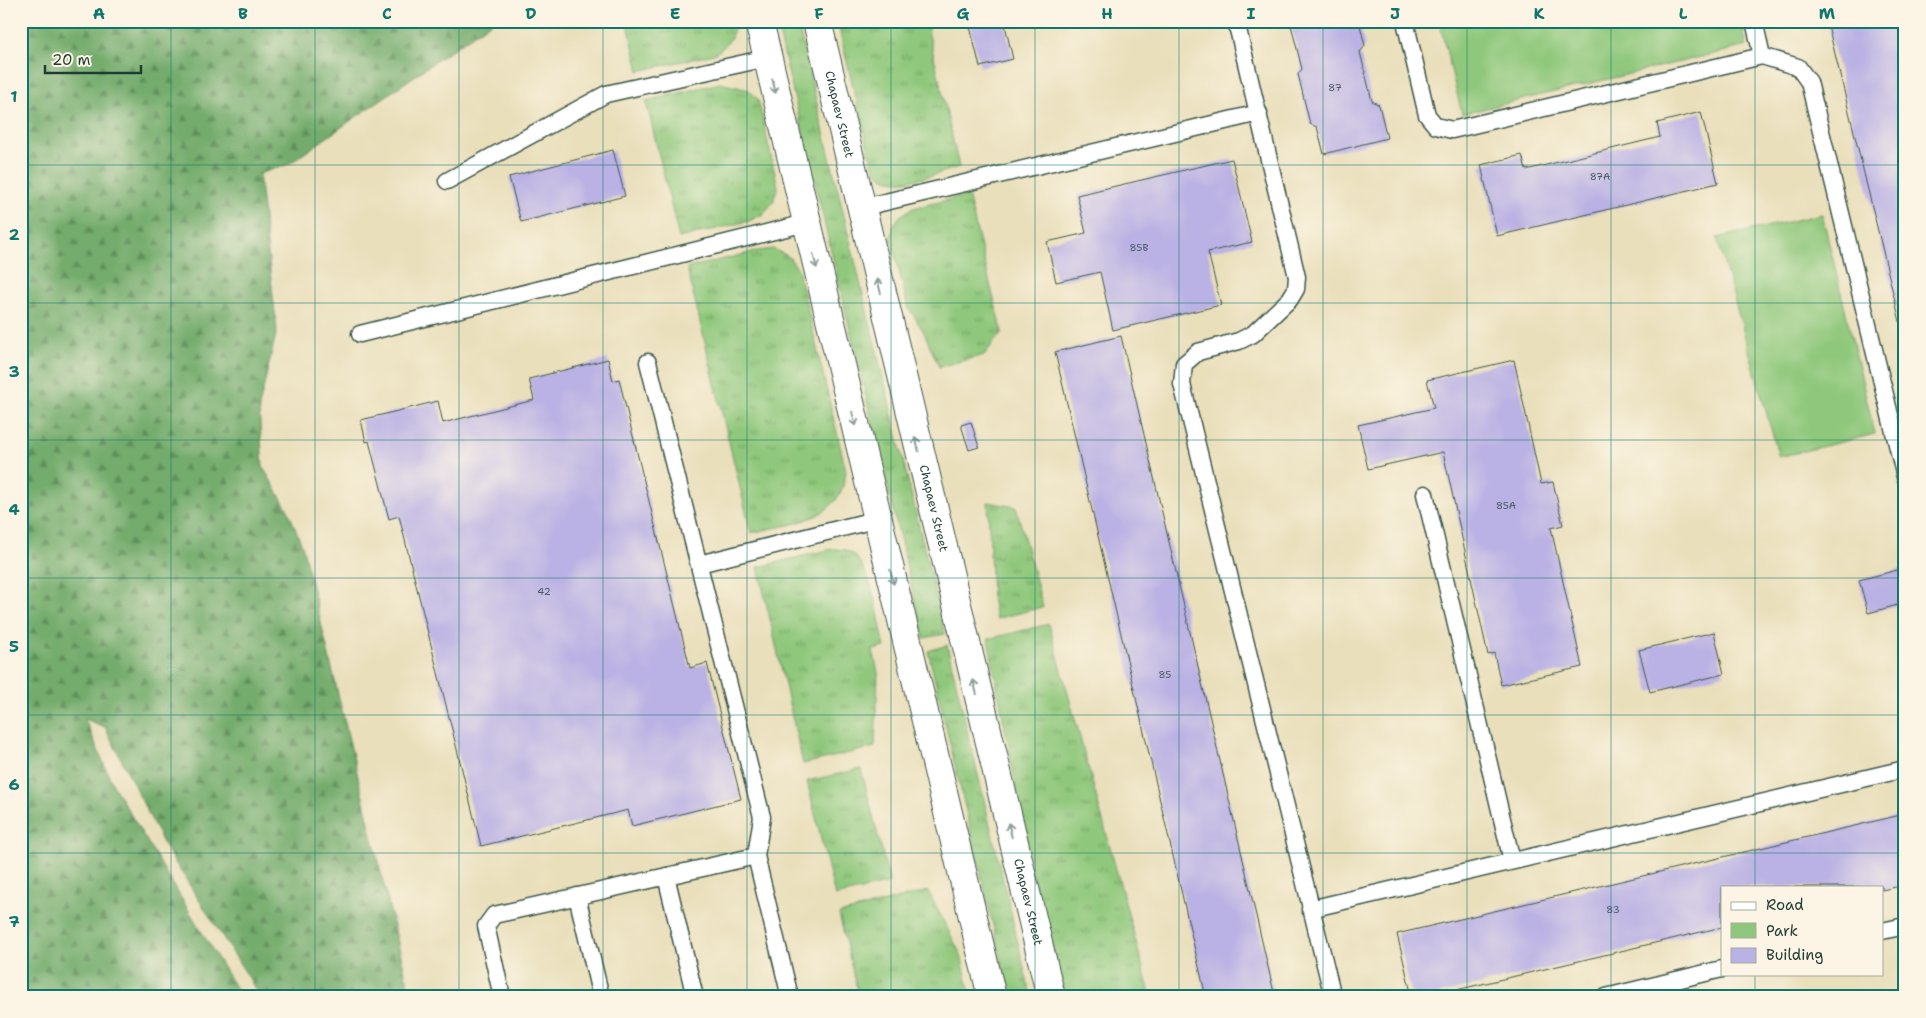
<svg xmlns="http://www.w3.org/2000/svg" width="1926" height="1018" viewBox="0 0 1926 1018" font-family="'Shantell Sans',sans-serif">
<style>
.grass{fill:url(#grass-tufts);stroke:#578258}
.forest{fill:url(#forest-firs);stroke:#497450}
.park{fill:#8fc87c;stroke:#578258}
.building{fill:#bab1e4}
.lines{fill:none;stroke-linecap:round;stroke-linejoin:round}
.service-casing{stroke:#3d5548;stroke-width:19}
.secondary-casing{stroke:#3d5548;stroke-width:30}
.service{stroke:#fff;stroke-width:16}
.secondary{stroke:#fff;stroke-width:28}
.oneway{stroke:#8f9e9a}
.grid{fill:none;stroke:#0f766e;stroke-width:1;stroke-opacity:0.55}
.labels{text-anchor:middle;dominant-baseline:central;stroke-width:4;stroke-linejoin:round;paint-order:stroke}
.number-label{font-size:10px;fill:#465a60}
.street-label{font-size:12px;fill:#1f3d34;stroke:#fcf5e5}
.neatline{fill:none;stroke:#0f766e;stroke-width:2}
.grid-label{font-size:16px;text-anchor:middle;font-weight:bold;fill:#0f766e}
</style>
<defs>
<pattern id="grass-tufts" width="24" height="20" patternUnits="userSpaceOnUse" patternTransform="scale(1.25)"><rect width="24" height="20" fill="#8fc87c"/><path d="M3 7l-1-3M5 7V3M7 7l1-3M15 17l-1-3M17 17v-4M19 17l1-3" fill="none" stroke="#74a466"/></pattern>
<pattern id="forest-firs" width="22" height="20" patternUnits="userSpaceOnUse" patternTransform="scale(1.25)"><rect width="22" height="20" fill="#73ac6c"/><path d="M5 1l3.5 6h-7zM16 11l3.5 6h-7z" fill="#5e8d5a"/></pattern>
</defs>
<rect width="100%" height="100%" fill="#fcf5e5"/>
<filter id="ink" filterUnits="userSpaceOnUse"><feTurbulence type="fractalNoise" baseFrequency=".02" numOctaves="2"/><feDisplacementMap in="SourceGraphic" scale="10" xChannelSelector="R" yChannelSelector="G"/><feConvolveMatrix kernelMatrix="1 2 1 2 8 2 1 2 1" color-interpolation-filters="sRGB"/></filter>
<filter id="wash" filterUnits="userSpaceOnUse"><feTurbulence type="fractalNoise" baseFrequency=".0096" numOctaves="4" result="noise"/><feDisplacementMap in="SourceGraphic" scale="20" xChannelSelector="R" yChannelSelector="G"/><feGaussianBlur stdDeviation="1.12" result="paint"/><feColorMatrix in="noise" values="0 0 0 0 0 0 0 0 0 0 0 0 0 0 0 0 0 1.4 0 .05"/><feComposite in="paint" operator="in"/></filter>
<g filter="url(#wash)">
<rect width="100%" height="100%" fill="#e9dfbb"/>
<!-- grass -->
<path class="grass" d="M627,21H736C732,39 729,44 714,54L639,71Z
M776,21H797L945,634L924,638Z
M837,21H926L959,167C938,173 897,191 878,174C875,171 873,165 871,160Z
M720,83L749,90L758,99L778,187L773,202L763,214L749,221L679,238L646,101Z
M968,195L1002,332L984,355L939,367L924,332L908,307L891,238L893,226L900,216L913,208Z
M773,249L788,256L798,269L846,471C842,522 792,523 751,533L687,268L757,251Z
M988,502L1016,507L1043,607L996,619L992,598Z
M832,549C837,549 844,549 848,551C872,563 879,622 885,647L873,650L878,673L875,747L803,764L758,567Z
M1049,624L1151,997H1056L988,639Z
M947,645L1031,997H1010L928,651Z
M861,769L890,883L835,896L807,781Z
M928,891L961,955L971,997H859L839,914Z"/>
<!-- forest -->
<path class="forest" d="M21,21H493L289,164L259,174L277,330L259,407L263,467L288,510L303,548L411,997H259L249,978L165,847L105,727L85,719L113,785L241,997H27L21,986Z"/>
<!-- park -->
<path class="park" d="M1439,21H1741L1747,46L1462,114Z
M1822,214L1875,434L1779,457L1717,238Z"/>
<g id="blocks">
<!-- building -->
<path class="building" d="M992,21H1004L1013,59L980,67L970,27Z
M1290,21H1359L1365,46L1360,52L1372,101L1379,105L1387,138L1324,154L1317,127L1310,124L1298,74L1302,69Z
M1827,21H1905V337L1904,338Z
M1701,112L1718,183L1497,236L1481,165L1522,155L1526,170L1660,137L1657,123Z
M613,150L625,196L521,222L509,177Z
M1232,159L1252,242L1208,252L1221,305L1113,330L1100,272L1056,282L1047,242L1086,233L1077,195Z
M1121,336L1275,997H1206L1055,352Z
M608,359L613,381L619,379L690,668L707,663L741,799L632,826L628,810L481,846L399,516L389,519L369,441L366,442L361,420L438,401L443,423L534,400L529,379Z
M1514,360L1541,484L1553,482L1563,525L1551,528L1582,667L1501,685L1494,653L1488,655L1443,452L1368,469L1358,425L1434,408L1427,380Z
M971,422L979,447L969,450L961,425Z
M1905,568V603L1868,613L1859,580Z
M1714,632L1724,674L1650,692L1639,650Z
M1905,814V885L1882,890V887H1722V927L1427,997H1412L1397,934Z"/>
</g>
</g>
<g filter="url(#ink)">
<use href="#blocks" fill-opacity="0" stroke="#3d5548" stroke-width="1"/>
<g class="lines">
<!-- service casing -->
<g class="service-casing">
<path id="service" d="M1236,21L1297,277L1296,289L1290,299L1253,334L1239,341L1198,352L1184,364L1182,384L1333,997
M1405,21L1427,115L1436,126L1452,130L1762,56L1754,21
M1762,56L1798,67L1809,82L1905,477
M447,181L606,94L767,58
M860,208L1259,113
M360,334L806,223
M648,362L762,817L756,856L790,997
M1425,494L1512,861
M699,564L878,519
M666,876L695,997
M577,896L601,997
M1310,909L1905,769
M1882,931L1905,926
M502,997L486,926L494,915L756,856
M1606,997L1722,969"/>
</g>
<!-- secondary casing -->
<g class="secondary-casing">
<g id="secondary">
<path d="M759,21L992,997"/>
<path id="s1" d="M817,21L1051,997"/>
</g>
</g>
<!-- service -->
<use href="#service" class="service"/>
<!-- secondary -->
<use href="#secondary" class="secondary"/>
</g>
<!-- one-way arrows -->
<defs><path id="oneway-shaft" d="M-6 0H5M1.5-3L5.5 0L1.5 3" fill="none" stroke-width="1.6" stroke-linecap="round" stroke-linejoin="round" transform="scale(1.25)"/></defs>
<g class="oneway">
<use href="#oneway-shaft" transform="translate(774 86) rotate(77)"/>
<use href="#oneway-shaft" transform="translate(815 261) rotate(76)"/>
<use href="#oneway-shaft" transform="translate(879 286) rotate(-104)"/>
<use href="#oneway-shaft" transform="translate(854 419) rotate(76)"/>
<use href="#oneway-shaft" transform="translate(917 444) rotate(-104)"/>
<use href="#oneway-shaft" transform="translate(892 577) rotate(76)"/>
<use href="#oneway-shaft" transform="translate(975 687) rotate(-104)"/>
<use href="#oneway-shaft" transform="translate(1010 830) rotate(-104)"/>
</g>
</g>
<!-- grid -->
<path class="grid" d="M171,21V997M315,21V997M459,21V997M603,21V997M747,21V997M891,21V997M1035,21V997M1179,21V997M1323,21V997M1467,21V997M1611,21V997M1755,21V887M21,165H1905M21,303H1905M21,440H1905M21,578H1905M21,715H1905M21,853H1905M1755,974V997"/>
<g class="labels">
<!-- number labels -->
<g class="number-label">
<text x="1335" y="87">87</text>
<text x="1600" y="176">87А</text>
<text x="1139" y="247">85В</text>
<text x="1506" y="505">85А</text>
<text x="544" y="591">42</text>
<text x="1165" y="674">85</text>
<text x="1613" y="909">83</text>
</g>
<!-- street labels -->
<g class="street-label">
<text stroke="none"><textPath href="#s1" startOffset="96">Chapaev Street</textPath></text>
<text stroke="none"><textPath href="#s1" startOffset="501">Chapaev Street</textPath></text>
<text stroke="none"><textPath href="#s1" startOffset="906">Chapaev Street</textPath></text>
</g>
</g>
<!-- margin -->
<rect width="1926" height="1018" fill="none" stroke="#fcf5e5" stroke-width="55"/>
<!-- legend -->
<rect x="1721" y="886" width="162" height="90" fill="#fcf5e5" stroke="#a4ab9e"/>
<rect x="1731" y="902" width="25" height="8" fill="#ffffff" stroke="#a4ab9e"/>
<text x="1766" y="910" font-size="15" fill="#1f3d34">Road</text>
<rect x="1731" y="923" width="25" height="15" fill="#8fc87c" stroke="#a4ab9e"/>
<text x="1766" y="936" font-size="15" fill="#1f3d34">Park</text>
<rect x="1731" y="948" width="25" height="15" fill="#bab1e4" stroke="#a4ab9e"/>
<text x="1766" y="960" font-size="15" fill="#1f3d34">Building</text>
<!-- scale -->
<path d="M45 65v8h96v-8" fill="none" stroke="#1f3d34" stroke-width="2.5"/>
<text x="52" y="65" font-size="15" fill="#1f3d34" stroke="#fcf5e5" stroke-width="4" paint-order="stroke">20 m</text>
<rect x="28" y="28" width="1870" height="962" class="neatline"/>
<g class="grid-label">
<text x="99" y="19">A</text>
<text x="243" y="19">B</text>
<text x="387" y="19">C</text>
<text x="531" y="19">D</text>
<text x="675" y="19">E</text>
<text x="819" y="19">F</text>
<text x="963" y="19">G</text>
<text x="1107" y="19">H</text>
<text x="1251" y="19">I</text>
<text x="1395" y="19">J</text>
<text x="1539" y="19">K</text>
<text x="1683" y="19">L</text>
<text x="1827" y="19">M</text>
<text x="14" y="102">1</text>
<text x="14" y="240">2</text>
<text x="14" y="377">3</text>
<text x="14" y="515">4</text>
<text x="14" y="652">5</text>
<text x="14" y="790">6</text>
<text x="14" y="927">7</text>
</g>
</svg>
